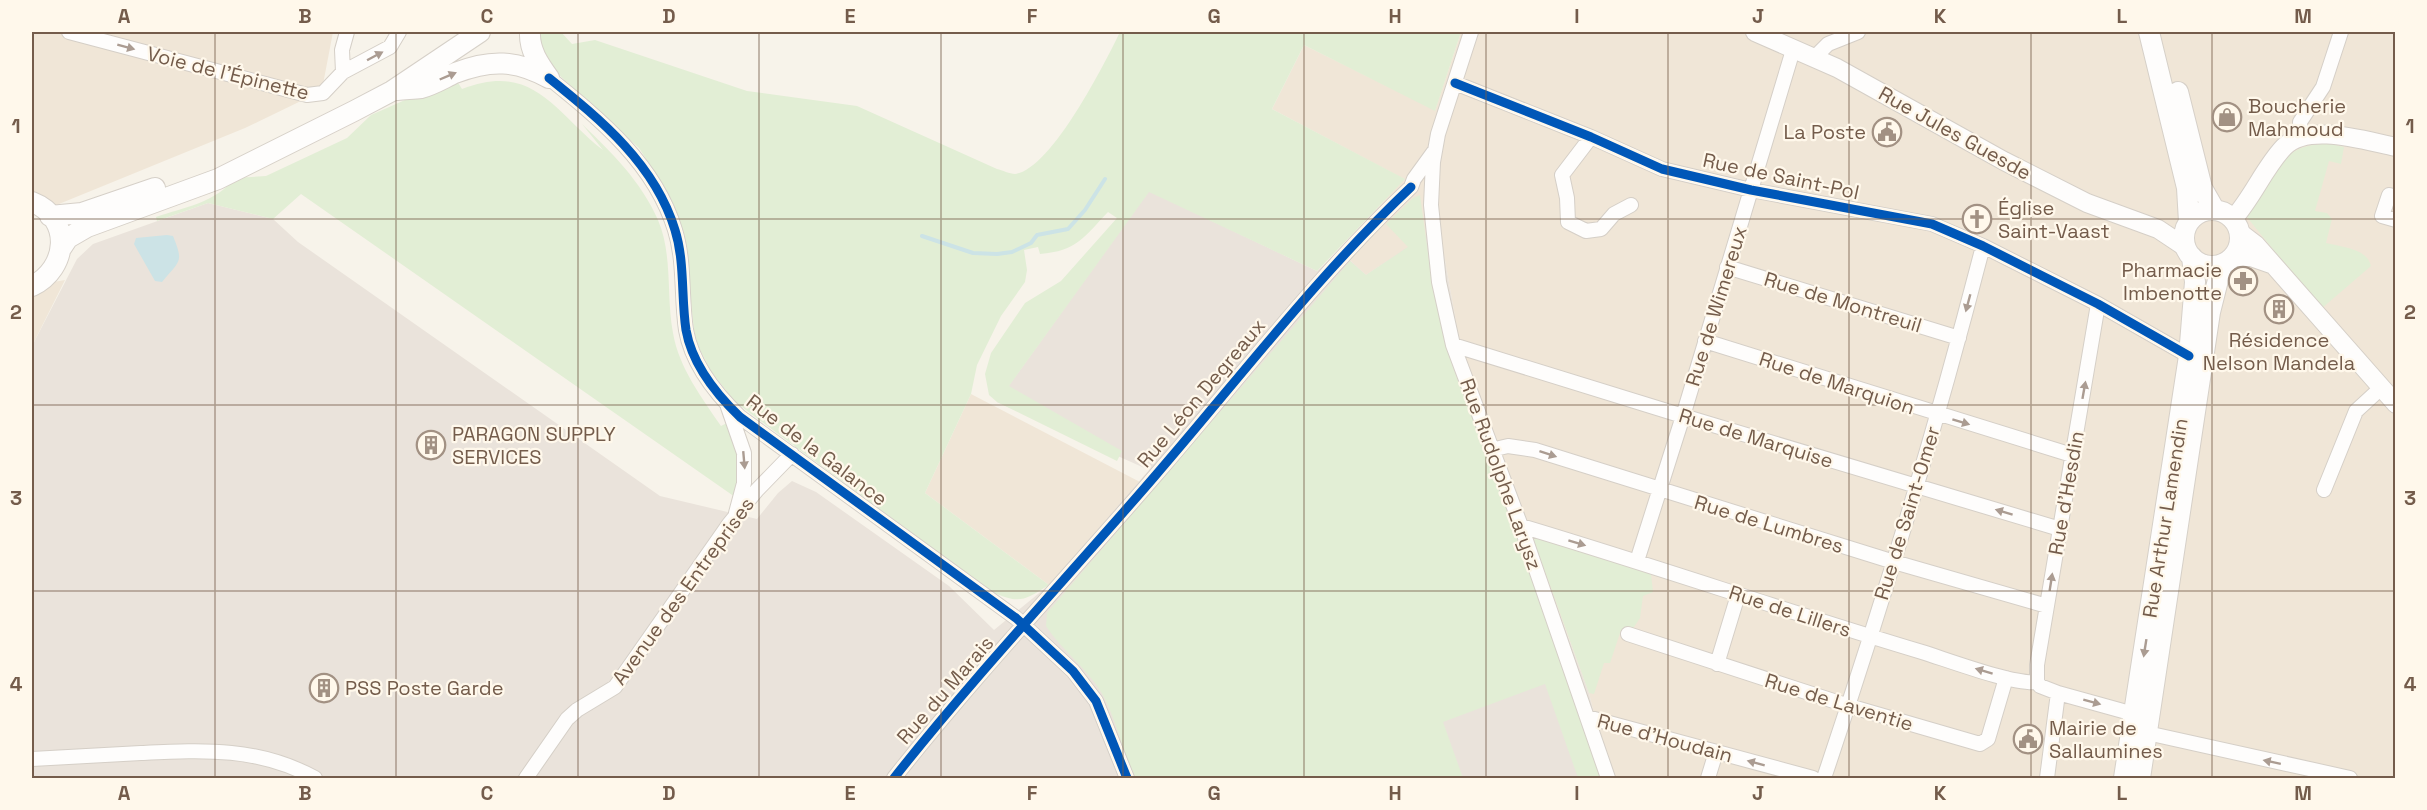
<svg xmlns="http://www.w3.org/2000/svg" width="2427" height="810" viewBox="0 0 2427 810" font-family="'Space Grotesk',sans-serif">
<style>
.residential{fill:#f0e6d7}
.industrial{fill:#eae3db}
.green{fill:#e2eed5}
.water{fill:#cce3e6}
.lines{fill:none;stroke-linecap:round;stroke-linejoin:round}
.stream{stroke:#cce3e6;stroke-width:4}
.minor-casing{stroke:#d5cfc7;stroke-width:16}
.tertiary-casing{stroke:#d5cfc7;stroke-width:20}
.secondary-casing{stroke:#d6d0c8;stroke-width:22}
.minor{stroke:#fefdfc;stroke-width:14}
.tertiary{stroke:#fefdfc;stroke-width:18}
.secondary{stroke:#fefdfc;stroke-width:20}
.cycleway-casing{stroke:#fff8eb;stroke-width:13}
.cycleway{stroke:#0057b8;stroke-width:9}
.oneway{fill:#ab9c92}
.grid{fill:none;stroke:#745c4b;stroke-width:1.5;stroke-opacity:0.55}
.labels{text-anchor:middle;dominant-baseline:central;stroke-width:4.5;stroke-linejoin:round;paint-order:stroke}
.street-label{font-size:20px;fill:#745c4b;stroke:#fff8eb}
.poi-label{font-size:20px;fill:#745c4b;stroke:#fff8eb;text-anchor:start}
.neatline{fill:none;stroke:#745c4b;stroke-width:2}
.grid-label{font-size:20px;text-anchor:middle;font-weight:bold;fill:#745c4b}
</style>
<rect width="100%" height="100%" fill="#f7f3ea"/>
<!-- residential -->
<path class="residential" d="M32,32H333L320,100H303L245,128L32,215Z
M1461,32H2395V778H1615L1598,730L1589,693L1467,363L1458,333L1439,227L1366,275L1339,250L1404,179L1272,109L1304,45L1435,110Z
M65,280L32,346V286Z
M971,394L1140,482L1049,585L925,493Z"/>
<!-- industrial -->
<path class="industrial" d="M1149,191L1317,271L1339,250L1366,275L1439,226L1458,333L1467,363L1589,693L1598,730L1615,778H32V346L77,259L93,244L208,203L273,219L298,242L660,496L757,519L778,493L792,481L816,492L949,586L994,630L1049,585L1149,470L997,402Z"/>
<!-- green -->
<path class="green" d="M535,32H561L572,44L595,40L747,91L857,106L997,169C1002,170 1010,174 1015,174C1051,170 1105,63 1120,32H1461L1435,111L1304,45L1272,109L1405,179L1317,271L1149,192L1009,386L1122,451L1117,461L997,402L989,395L985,374L991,353L1025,303L1061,281L1117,218L1108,212C1084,237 1077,251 1040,254L1038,247L1024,250L1027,270L1025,282L1001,316L977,365L971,394L925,493L1049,585C1023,601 1020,604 992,592L735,402L711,371L695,340L684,234L666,190L639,148L547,64Z
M455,78L462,89C534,61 554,112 603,150L582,124C612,153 641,181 658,220C673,255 666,297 673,333C679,368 702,398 721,426L727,423C739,451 743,468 735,497L301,194L273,219L208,203L157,221L156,217C182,208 218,202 234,178L266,176L347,138L371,115Z
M2327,143L2344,147L2341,164L2329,161L2315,211L2327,213L2332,219L2326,243C2341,247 2367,248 2371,266L2321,309L2246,216L2286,158C2298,146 2311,145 2327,143Z
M1420,195L1433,290L1452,365L1517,532L1603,778H1578L1545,684L1443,722L1463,778H1134C1124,753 1117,724 1105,699C1091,671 1063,652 1046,626L1047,613L1350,261L1366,275L1408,247L1386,224L1413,198Z
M1536,536L1651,574L1653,592L1643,596L1640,618L1632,630H1621L1610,663H1604L1594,694L1589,693L1534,541Z"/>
<!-- water -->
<path class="water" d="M167,235L173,236C184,263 180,260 162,282L155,281L134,244L136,238Z"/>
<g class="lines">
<!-- stream -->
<path class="stream" d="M922,236L973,253L997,254L1012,252L1031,243L1037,235L1068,229L1085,210L1105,179"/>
<!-- minor casing -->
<g class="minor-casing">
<path id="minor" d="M69,32L307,95L323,93L343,72L390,47L399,32
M1471,32L1438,134L1433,162L1431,205L1439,282L1453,345L1521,526L1608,778
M1815,57L1828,44L1858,32
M343,72L342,50L347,32
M549,78C601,120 655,164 675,230C685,262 681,297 686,330C692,364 716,394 740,417L1016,618L1073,671L1096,701L1127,778
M1455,83L1591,137L1662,169L1751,190L1932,224L1983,246L2098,304L2189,356
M1591,137L1562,175L1567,198L1568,222L1586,231L1601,229L1614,214L1631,205
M2301,137L2300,122L2323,87L2341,32
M2396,197L2389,195L2382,216L2396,220
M1727,267L1959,338
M1705,341L2072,455
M1453,345L1683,416L2060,529
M728,407L744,453V483L736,513
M1491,450L1508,446L1535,450L1894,562L2047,606
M2324,490L2356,411L2381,388
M1521,526C1655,566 1788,612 1922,652C1948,660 2014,685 2037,682L2040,686L2058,693
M1637,561L1683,416L1793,50
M1628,634L1849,706L1980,744L1988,739L2006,678
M1717,664L1738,595
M2037,682V665L2098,304
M1587,717L1813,778
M2147,733L2350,778
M32,759C68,757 105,755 141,753C204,750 258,747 315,778
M526,778L567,719L577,710L615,687L729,524L757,490L792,454
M894,778C976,674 1068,577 1155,476C1239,379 1317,276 1411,187L1414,179L1435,150
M1708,778L1716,752
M1824,778C1883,603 1937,425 1983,246
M2047,778L2058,693L2141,716"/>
</g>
<!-- tertiary casing -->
<g class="tertiary-casing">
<path id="tertiary" d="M1755,32L1837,68L2004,161L2087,203L2158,229L2185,247
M2233,219C2253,197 2264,168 2284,147C2308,122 2365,141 2396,147
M2239,232L2256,245L2396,404
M2232,257H2251L2271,264"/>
</g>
<!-- secondary casing -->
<g class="secondary-casing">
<path id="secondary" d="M530,32C529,50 539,64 549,78
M2149,32L2187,188L2189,222
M397,90C405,89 413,89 421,88C433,85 444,78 455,73C491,59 516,60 549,78
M2178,92L2202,188L2214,209
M32,202C73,218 68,269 32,286
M2184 238a28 28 0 1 1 56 0a28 28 0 1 1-56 0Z
M50,216L82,213L155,188
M60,250L68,238L87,227L218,179L354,111L392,91L480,32
M2124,778L2189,356L2195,282L2192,257
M2140,778L2210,312L2222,264"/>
</g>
<!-- minor -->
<use href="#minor" class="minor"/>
<!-- tertiary -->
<use href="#tertiary" class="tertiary"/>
<!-- secondary -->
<use href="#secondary" class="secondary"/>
<!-- cycleway casing -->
<g class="cycleway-casing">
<path id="cycleway" d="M549,78C601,120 655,164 675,230C685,262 681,297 686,330C692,364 716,394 740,417L1016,618L1073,671L1096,701L1127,778
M1455,83L1591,137L1662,169L1751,190L1932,224L1983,246L2098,304L2189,356
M894,778C976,674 1068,577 1155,476C1239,379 1317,276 1411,187"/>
</g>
<!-- cycleway -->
<use href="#cycleway" class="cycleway"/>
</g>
<!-- one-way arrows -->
<defs><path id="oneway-solid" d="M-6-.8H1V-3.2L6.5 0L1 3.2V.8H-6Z" transform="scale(1.5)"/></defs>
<g class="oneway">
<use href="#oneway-solid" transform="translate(126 47) rotate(15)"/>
<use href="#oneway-solid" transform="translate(375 56) rotate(-28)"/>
<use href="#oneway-solid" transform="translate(448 76) rotate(-23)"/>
<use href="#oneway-solid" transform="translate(1968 303) rotate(105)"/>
<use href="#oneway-solid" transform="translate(2084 390) rotate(-80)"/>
<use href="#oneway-solid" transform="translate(1961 422) rotate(17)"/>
<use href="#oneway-solid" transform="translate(1548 454) rotate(18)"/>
<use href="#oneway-solid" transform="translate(744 460) rotate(85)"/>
<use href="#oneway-solid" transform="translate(2004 512) rotate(-163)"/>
<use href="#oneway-solid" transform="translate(1577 543) rotate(17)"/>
<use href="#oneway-solid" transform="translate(2051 582) rotate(-81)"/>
<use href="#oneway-solid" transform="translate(2145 648) rotate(99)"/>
<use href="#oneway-solid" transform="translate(1984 671) rotate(-163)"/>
<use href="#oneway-solid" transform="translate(2092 702) rotate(15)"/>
<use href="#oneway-solid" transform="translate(2272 762) rotate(-168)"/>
<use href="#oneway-solid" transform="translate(1756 763) rotate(-165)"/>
</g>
<!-- grid -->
<path class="grid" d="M215,32V778M396,32V778M578,32V778M759,32V778M941,32V778M1123,32V778M1304,32V778M1486,32V778M1668,32V778M1849,32V778M2031,32V778M2212,32V778M32,219H2396M32,405H2396M32,591H2396"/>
<!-- icons -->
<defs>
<g id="shop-ring" transform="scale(1.5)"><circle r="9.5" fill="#fff8eb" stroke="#a29183" stroke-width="1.5"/><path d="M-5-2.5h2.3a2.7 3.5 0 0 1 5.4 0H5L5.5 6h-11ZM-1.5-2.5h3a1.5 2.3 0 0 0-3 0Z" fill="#a29183"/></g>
<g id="civic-ring" transform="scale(1.5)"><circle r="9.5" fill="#fff8eb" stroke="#a29183" stroke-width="1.5"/><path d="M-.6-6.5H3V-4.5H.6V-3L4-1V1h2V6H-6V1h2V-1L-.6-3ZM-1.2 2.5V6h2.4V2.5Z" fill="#a29183"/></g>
<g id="church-ring" transform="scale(1.5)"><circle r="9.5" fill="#fff8eb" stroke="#a29183" stroke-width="1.5"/><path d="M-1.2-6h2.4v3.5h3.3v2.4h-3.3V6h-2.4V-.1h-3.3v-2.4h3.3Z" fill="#a29183"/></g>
<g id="pharmacy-ring" transform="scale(1.5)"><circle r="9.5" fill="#fff8eb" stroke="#a29183" stroke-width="1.5"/><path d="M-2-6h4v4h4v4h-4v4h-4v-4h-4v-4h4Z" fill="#a29183"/></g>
<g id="building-ring" transform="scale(1.5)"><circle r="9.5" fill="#fff8eb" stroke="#a29183" stroke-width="1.5"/><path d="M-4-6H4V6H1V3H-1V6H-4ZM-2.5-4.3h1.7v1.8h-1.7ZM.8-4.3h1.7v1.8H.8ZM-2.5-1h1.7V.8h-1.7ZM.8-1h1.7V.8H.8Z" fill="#a29183"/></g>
</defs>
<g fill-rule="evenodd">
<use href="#shop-ring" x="2227" y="117"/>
<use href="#civic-ring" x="1887" y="132"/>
<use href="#church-ring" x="1977" y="219"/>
<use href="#pharmacy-ring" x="2243" y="281"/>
<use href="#building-ring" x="2279" y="309"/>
<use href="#building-ring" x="431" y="445"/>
<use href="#building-ring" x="324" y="688"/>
<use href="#civic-ring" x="2028" y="739"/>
</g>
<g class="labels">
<!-- street labels -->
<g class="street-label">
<text transform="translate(228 73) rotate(14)">Voie de l'Épinette</text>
<text transform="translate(1955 133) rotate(29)">Rue Jules Guesde</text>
<text transform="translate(1781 176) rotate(12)">Rue de Saint-Pol</text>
<text transform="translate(1843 302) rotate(17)">Rue de Montreuil</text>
<text transform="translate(1716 306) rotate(-73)">Rue de Wimereux</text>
<text transform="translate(1837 383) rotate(18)">Rue de Marquion</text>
<text transform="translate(1201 393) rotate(-50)">Rue Léon Degreaux</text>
<text transform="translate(1756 438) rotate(17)">Rue de Marquise</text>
<text transform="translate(817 450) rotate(37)">Rue de la Galance</text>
<text transform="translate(1501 474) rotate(70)">Rue Rudolphe Larysz</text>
<text transform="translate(2066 493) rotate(-80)">Rue d'Hesdin</text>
<text transform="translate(1907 513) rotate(-73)">Rue de Saint-Omer</text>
<text transform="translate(2165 518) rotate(-81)">Rue Arthur Lamendin</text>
<text transform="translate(1769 524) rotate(17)">Rue de Lumbres</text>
<text transform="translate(683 591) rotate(-54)">Avenue des Entreprises</text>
<text transform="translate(1790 611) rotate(18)">Rue de Lillers</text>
<text transform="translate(945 690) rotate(-49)">Rue du Marais</text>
<text transform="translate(1839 702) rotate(17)">Rue de Laventie</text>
<text transform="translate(1665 738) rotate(15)">Rue d'Houdain</text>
</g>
<!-- poi labels -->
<g class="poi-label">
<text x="2248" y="106">Boucherie<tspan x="2248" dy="23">Mahmoud</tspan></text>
<text x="1866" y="132" text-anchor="end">La Poste</text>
<text x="1998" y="208">Église<tspan x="1998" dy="23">Saint-Vaast</tspan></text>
<text x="2222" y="270" text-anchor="end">Pharmacie<tspan x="2222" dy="23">Imbenotte</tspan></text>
<text x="2279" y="340" text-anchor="middle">Résidence<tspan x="2279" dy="23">Nelson Mandela</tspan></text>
<text x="452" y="434">PARAGON SUPPLY<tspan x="452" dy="23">SERVICES</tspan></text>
<text x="345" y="688">PSS Poste Garde</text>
<text x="2049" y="728">Mairie de<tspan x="2049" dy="23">Sallaumines</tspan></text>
</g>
</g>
<!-- border -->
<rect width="2427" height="810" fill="none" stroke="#fff8eb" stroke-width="66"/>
<rect x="33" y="33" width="2361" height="744" class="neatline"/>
<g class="grid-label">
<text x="124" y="23">A</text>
<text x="305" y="23">B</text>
<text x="487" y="23">C</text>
<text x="669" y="23">D</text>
<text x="850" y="23">E</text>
<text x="1032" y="23">F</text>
<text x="1214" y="23">G</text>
<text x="1395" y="23">H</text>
<text x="1577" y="23">I</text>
<text x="1758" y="23">J</text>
<text x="1940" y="23">K</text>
<text x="2122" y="23">L</text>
<text x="2303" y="23">M</text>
<text x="16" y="133">1</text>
<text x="2410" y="133">1</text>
<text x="16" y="319">2</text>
<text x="2410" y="319">2</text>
<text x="16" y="505">3</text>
<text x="2410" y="505">3</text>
<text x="16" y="691">4</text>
<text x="2410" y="691">4</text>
<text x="124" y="800">A</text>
<text x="305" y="800">B</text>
<text x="487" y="800">C</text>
<text x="669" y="800">D</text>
<text x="850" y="800">E</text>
<text x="1032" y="800">F</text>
<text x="1214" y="800">G</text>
<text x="1395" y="800">H</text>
<text x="1577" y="800">I</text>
<text x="1758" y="800">J</text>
<text x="1940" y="800">K</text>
<text x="2122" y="800">L</text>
<text x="2303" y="800">M</text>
</g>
</svg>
